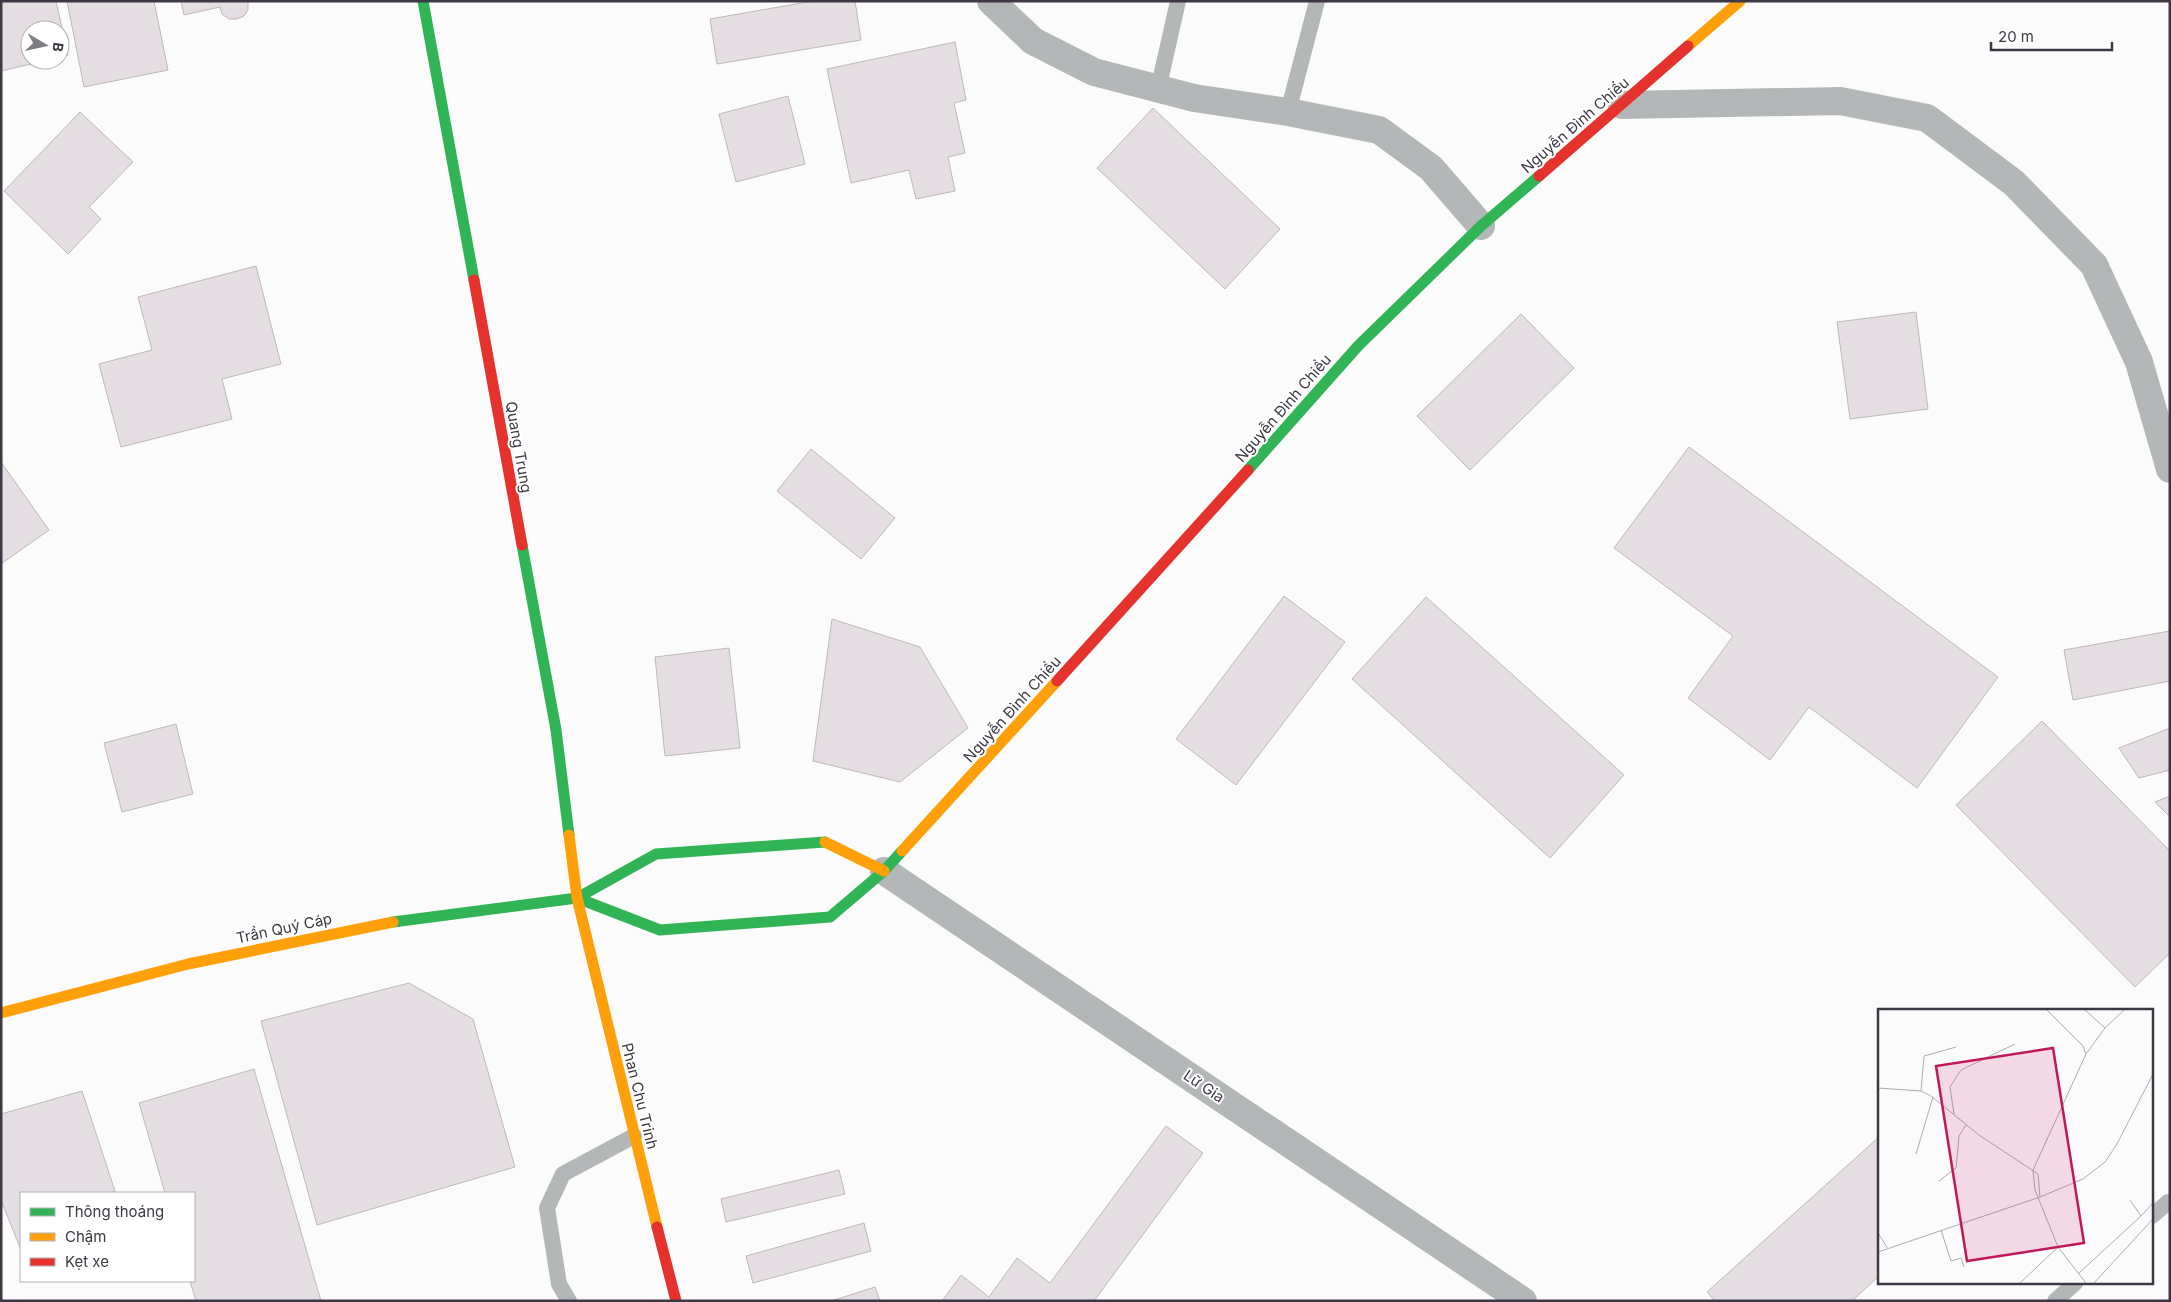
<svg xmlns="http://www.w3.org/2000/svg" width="2171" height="1302" viewBox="0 0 2171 1302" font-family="Inter,sans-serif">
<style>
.building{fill:#e4dde1;stroke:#beb8bb}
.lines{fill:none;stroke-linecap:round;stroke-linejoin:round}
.lane{stroke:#b4b7b7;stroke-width:16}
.street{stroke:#b4b7b7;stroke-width:28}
.fast{stroke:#30b455;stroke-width:11}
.slow{stroke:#ff9f0a;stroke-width:11}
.jam{stroke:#e5322d;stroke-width:11}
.labels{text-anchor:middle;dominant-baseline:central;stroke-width:4;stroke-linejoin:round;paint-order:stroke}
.street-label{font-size:15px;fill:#3e3844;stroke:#fff}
.inset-road{fill:none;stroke:#afadb2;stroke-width:1}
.view{fill:#c2185b;fill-opacity:0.15;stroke:#c2185b;stroke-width:2.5}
.inset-edge{fill:none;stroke:#3e3844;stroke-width:2.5}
</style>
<rect width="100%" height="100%" fill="#fbfbfb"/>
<!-- building -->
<path class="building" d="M1,1H56L68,55L60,57V30H30V60H48L1,71Z
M67,1H154L168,70L84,87Z
M181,1H248V10L244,16L237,19H229L222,14L220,7L184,15Z
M813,1H855L861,40L717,64L710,19Z
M955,42L966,100L954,103L965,153L948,157L955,191L916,199L909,170L851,183L827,69Z
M788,96L805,164L736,182L719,114Z
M1153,108L1280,229L1225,289L1097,168Z
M80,112L133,162L89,207L101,219L68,254L4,191Z
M256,266L281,364L222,379L232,419L121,447L99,364L152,350L138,297Z
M1916,312L1928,409L1850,419L1837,322Z
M1521,314L1574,368L1470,470L1417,416Z
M1689,447L1998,677L1917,788L1809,707L1770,760L1688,698L1733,636L1614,548Z
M811,449L895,518L861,559L777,491Z
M1,462L49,530L1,564Z
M1284,596L1345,642L1236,785L1176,739Z
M1426,597L1624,775L1550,858L1352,679Z
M832,619L920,647L968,728L900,782L813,761Z
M2170,631V681L2073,700L2064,650Z
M729,648L740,748L665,756L655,657Z
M2042,721L2170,851V953L2135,987L1956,805Z
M176,724L193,794L122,812L104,743Z
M2170,728V770L2139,778L2119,748Z
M2170,796V817L2155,802Z
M409,983L473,1019L515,1167L317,1225L261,1021Z
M254,1069L321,1301H196L190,1281H194V1193H165L139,1103Z
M82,1091L115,1191L111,1193H21V1250L1,1200V1114Z
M1166,1126L1203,1153L1094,1301H942L961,1275L989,1297L1017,1258L1050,1283Z
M1880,1136V1275L1852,1301H1715L1707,1292Z
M839,1170L845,1194L726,1222L721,1199Z
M864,1223L871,1251L753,1283L746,1256Z
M875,1287L880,1301H831Z"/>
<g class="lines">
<!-- lane -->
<path class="lane" d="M1158,90L1178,1
M1288,112L1317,1
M2152,1216L2168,1202
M569,1301L559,1284L547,1208L563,1174L634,1136
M2055,1301L2075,1283"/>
<!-- street -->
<path class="street" d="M991,1L1033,41L1094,72L1194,98L1288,112L1379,130L1431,168L1481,226
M1622,105L1840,101L1927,118L2014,183L2094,265L2139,362L2170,469
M884,871L1523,1301"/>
<!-- fast -->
<path class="fast" d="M423,1L474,280
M1248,470L1358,346L1481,226L1539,176
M522,545L556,730L569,835
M577,898L660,930L830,917L884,871L902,851
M393,922L577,898L656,854L825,842"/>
<!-- slow -->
<path class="slow" d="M1688,46L1740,1
M569,835L577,898L657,1227
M825,842L884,871
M902,851L1057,681
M1,1013L188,964L393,922"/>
<!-- jam -->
<path class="jam" d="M1539,176L1688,46
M474,280L522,545
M1057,681L1248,470
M657,1227L676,1301"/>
</g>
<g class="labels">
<!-- street labels -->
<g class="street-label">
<text transform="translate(1575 125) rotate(-41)">Nguyễn Đình Chiểu</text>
<text transform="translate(1283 408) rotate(-49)">Nguyễn Đình Chiểu</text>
<text transform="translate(519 447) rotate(80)">Quang Trung</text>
<text transform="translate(1012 709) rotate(-48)">Nguyễn Đình Chiểu</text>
<text transform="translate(284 928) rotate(-12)">Trần Quý Cáp</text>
<text transform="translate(1204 1086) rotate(34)">Lữ Gia</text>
<text transform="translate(640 1096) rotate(76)">Phan Chu Trinh</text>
</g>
</g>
<!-- overview -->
<g transform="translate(1878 1009)">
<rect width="275" height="275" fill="#fbfbfb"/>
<path class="inset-road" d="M207,1L227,19M208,45L227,19L246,1M0,79L43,82L53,87L101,126L160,165L162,188M43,82L46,47L78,38M76,105L72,78L83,61L137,35M38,145L55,88M155,161L208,45L205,37L169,1M155,161L157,181L180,238L208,274M61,172L78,159L81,127L88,116M263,207L275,194M63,221L73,252L83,249L86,258M0,224L10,240M0,243L162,188L205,170L227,153L239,135L275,65M200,265L263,207L252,191M142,274L180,238M216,274L275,210"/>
<path class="view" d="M175,39L206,234L89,252L58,57Z"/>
<rect width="275" height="275" class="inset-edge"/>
</g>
<!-- border -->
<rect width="2171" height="1302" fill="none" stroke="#3e3844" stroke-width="5"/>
<!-- legend -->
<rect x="20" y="1192" width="175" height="90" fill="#ffffff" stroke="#b2afb4"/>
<rect x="30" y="1208" width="25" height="8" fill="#30b455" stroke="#b2afb4"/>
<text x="65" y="1217" font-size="15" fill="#3e3844">Thông thoáng</text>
<rect x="30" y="1233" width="25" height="8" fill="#ff9f0a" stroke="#b2afb4"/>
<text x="65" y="1242" font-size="15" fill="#3e3844">Chậm</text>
<rect x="30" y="1258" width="25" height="8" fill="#e5322d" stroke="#b2afb4"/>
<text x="65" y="1267" font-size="15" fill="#3e3844">Kẹt xe</text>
<!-- north arrow -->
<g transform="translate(45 45) rotate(99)"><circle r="24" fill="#ffffff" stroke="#b2afb4"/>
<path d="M0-4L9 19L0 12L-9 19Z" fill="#807c84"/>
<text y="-8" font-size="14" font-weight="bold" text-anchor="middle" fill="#3e3844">B</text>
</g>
<!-- scale -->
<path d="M1991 42v8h121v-8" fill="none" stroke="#3e3844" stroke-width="2.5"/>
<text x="1998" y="42" font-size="15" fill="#3e3844" stroke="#ffffff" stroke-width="4" paint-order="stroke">20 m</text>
</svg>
